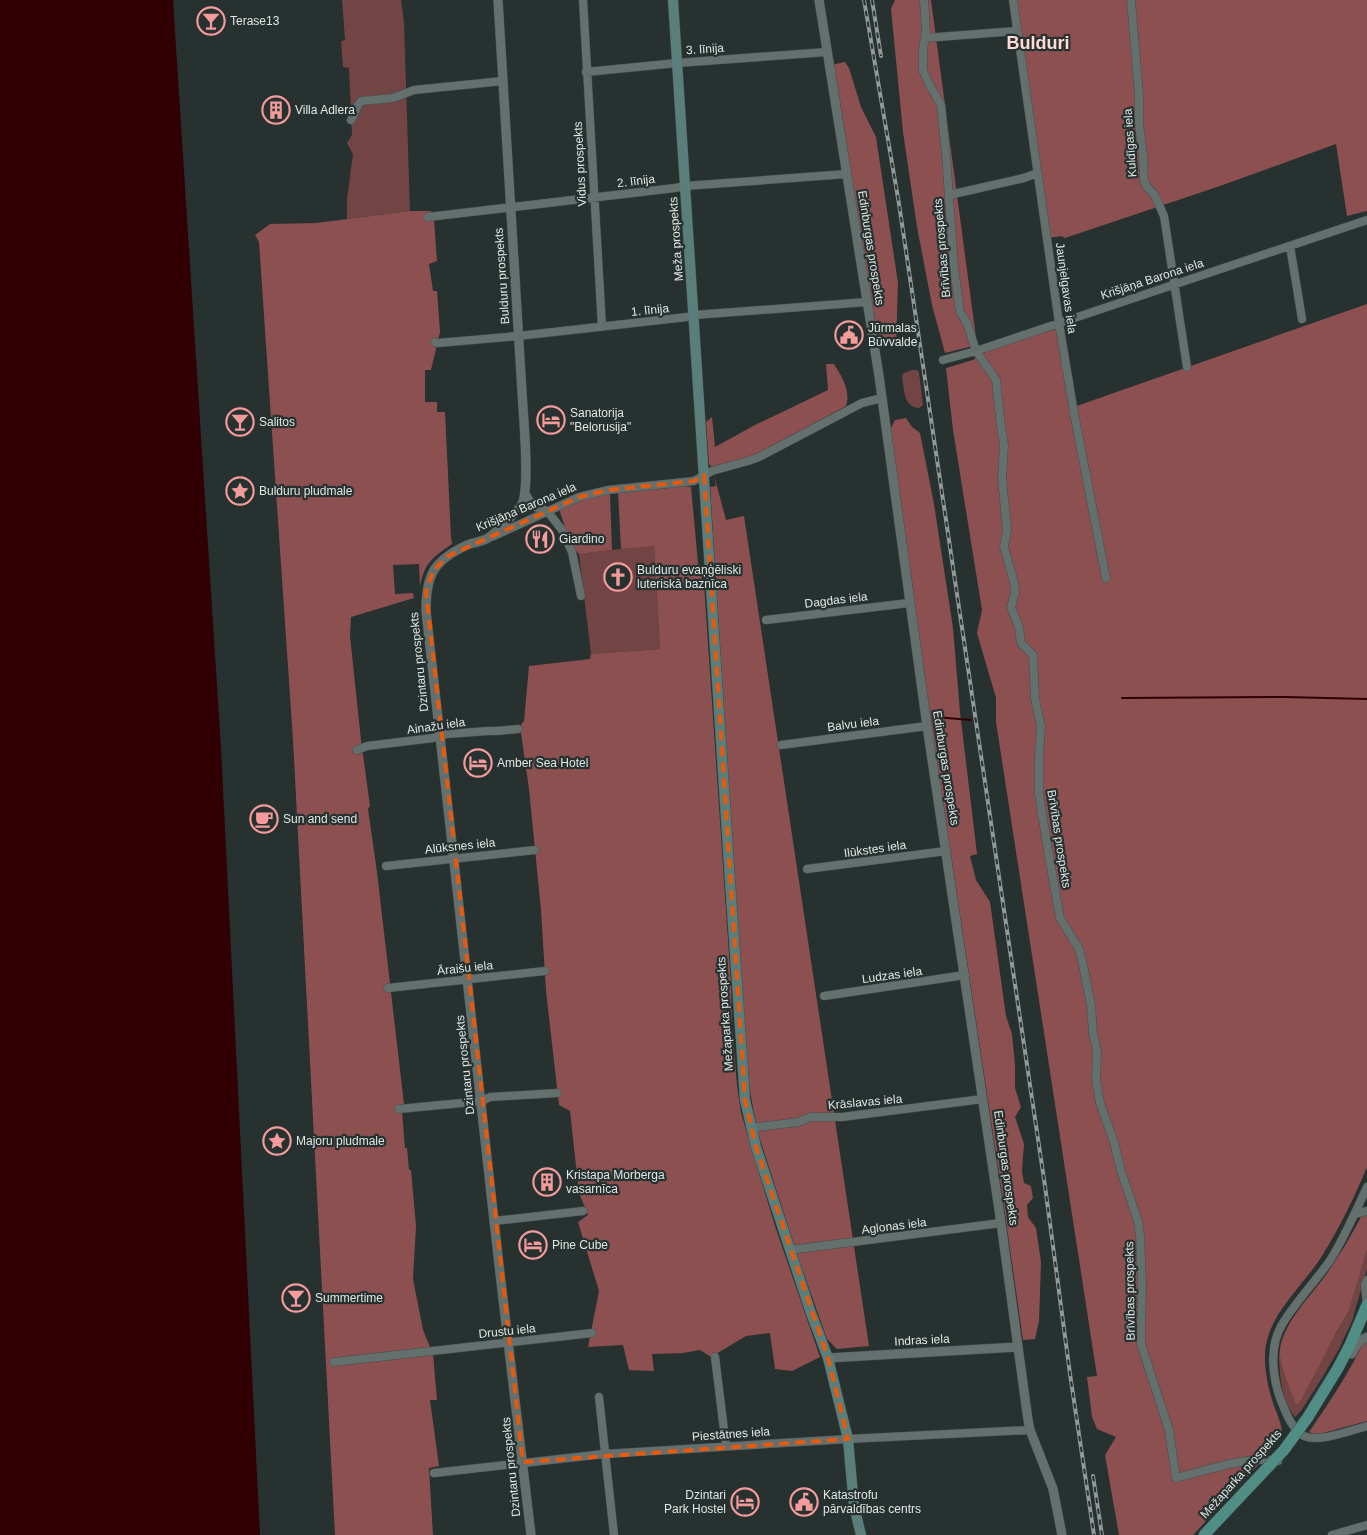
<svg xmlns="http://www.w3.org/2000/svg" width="1367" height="1535" viewBox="0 0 1367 1535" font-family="Arial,sans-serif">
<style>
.green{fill:#734444}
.forest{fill:#8d5050}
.water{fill:#300005}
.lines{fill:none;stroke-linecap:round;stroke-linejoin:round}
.stream{stroke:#300005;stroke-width:2}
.minor-casing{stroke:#454e4d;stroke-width:9}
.tertiary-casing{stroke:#454e4d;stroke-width:10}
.secondary-casing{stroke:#454e4d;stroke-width:11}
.primary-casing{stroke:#454e4d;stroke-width:12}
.minor{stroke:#63706e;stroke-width:8}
.tertiary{stroke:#63706e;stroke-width:9}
.secondary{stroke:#5a7e7a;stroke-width:10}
.primary{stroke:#508d85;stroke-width:11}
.rail-casing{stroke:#929a99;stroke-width:4}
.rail{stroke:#263130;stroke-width:2;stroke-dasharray:5.5;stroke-linecap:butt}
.primary-bridge-casing{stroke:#454e4d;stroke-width:12;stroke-linecap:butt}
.primary-bridge{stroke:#508d85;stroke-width:11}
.marked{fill:none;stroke:#e8590c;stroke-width:4;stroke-dasharray:10 6;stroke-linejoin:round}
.labels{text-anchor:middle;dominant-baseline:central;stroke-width:4.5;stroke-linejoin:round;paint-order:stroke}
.poi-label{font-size:12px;fill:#dfe6e4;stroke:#263130;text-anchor:start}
.street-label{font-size:12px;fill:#dfe6e4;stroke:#263130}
.district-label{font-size:18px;font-weight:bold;fill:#fedad9;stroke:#263130}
</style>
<rect width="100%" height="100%" fill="#263130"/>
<!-- green -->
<path class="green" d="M342,0H401L404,23L410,211L347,219V199L353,154L347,143L352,135L349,68L343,67L341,41L345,40Z
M912,370H917L919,372L923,405L919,408C903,407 904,388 902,376L904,373Z
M654,545L660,649L591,654L579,554Z
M1367,1250V1269L1352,1321L1339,1349L1322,1378L1301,1411L1295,1417C1281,1400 1279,1372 1279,1351L1285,1373L1296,1403L1349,1311Z"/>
<!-- forest -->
<path class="forest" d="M895,0H931L977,345L945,353L932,305L917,227L903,132L891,9Z
M1013,0H1367V211L1347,216L1336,144L1220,186L1065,238L1061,236L1049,238Z
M845,62L849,68L861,107L876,137L898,283L896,345L886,346L880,345L878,341L831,65Z
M410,211H431L434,220L437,261L429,264L433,291H437L440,332L431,370H425V402H437V412H445L451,537L452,544C433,557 425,562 420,586L419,564L393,565L395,594L413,593L414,598L351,617L350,636L361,740L370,806L368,809L377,872L404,1104L402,1112L405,1148H407L409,1170H411L416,1226L413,1279L423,1330L433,1354L437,1400H430L439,1466L429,1468L433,1535H335L293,740L259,242L255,235L270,224L316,223Z
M1367,304V1167C1354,1198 1340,1227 1322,1256C1302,1288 1265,1316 1265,1357C1265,1374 1269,1391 1274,1406C1278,1416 1282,1425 1282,1435L1261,1462L1214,1511L1235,1490L1193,1535H1119L1105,1455L1116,1437L1097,1429L1092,1417L1087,1377L1097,1376L996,722V698L977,633L982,610L953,430L946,368L973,360L979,356L976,351L1056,328L1071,408Z
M826,364H834C842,377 851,391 846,406L760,453L721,467H712L709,464L706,422L712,417L715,447L755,425L828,390Z
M906,418L912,427L920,433L934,504L953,628L960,712L977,854L970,856L976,880L990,902L1006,1016L1012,1034L1015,1065V1088L1021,1107L1015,1117L1024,1144L1022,1171L1024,1183L1031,1186L1033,1198L1027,1205L1028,1217L1036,1228L1041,1262L1039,1321L1035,1339L1023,1340L1005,1213L932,730L890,430L895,420Z
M714,475L726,520L744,516L869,1346L837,1349L827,1339L799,1260L757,1130L747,1074L710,487L716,486Z
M684,486L691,487L698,563L704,584L731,984L732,1026L737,1085L741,1113L775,1226L820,1357L792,1371L775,1369L770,1333L746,1336L711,1357L700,1350L683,1353L652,1354L654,1371L629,1370L623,1345L588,1347L599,1291L578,1222L588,1215L579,1193L570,1111L559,1105L546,991L541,910L529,789L520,726L524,721L529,666L590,659L591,654L660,649L654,546L621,549L618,492Z
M610,493L612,550L579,554L571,545L559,509L592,497Z
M1367,1214V1250L1349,1311L1336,1333L1300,1402L1296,1404C1291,1391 1278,1361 1280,1349C1284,1321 1312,1295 1328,1272C1340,1254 1351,1236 1361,1217Z
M1367,1340V1421L1316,1435L1309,1432C1329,1403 1348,1374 1364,1342Z"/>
<!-- water -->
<path class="water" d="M0,0H173L221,748L260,1535H0Z"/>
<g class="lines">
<!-- stream -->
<path class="stream" d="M1122,698L1286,697L1367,699
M935,717L971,720"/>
<!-- minor casing -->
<g class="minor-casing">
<path id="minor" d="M583,0L602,327
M924,0L926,31L923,49V70L928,82L941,105L946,155L954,267L960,312L967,323L976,351L996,380L1001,427L1004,445L1002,478L1007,530L1004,547L1014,582L1015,593L1011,607L1019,627L1021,643L1033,655L1035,699L1041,727L1039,756V795L1049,856L1060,918L1079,949L1082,960L1091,1005L1093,1033L1097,1051L1096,1079L1100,1103L1114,1142L1121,1171L1138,1221L1140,1235L1142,1284L1141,1344L1169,1430L1176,1478C1205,1471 1248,1455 1278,1461
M1013,0L1059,323L1074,413L1106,578
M1131,0L1139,95V124L1143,155L1144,181L1147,187L1154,194L1164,216L1187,367
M925,38L1016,31
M586,72L677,63L827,52
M351,120C355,114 356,107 361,101L393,98L414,90L503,81
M949,195L1024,178L1037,173
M428,217L675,188L685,186L847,174
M1290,246L1302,319
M435,342L438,343L518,336L687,317L694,315L867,302
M943,360L976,351L1367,220
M548,512L562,530L572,552L581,596
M494,536L579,497L608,490L694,481L712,471L748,461L759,457L862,403L882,398
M766,620L909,603
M781,745L927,726
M357,750L367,746L433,738L447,734L488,731H496L518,729
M386,866L535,850
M807,869L946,851
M388,988L545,971
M824,996L965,975
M399,1109L482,1101L490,1097L557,1093
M751,1128L798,1122L811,1117H842L983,1099
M1367,1187C1356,1211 1345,1236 1331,1259C1316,1281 1297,1300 1283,1323C1267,1348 1273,1383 1284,1408C1288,1418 1294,1431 1304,1436C1318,1443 1352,1430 1367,1426
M1355,1214L1367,1211
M494,1221L583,1211
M790,1250L1001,1223
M1367,1280L1365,1285L1367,1305
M715,1357L726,1446
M334,1362L592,1333
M599,1397L614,1535
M434,1473L604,1454L848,1439L1030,1430
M1332,1535L1367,1525"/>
</g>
<!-- tertiary casing -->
<g class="tertiary-casing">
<path id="tertiary" d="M498,0L522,392C523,413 531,491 521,506C517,511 494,535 488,538C482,542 474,542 467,545C433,561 426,575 426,611L499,1265L531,1535
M819,0L879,376L927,726L1001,1223L1028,1420L1030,1430L1053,1489L1062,1535
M525,494L532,505L548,512
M1352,1354C1355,1346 1359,1340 1367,1337
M828,1358L1017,1347"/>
</g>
<!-- secondary casing -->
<g class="secondary-casing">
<path id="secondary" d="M673,0L730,881L745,1100L756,1147L811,1313L828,1358L848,1439L854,1506L861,1535"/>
</g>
<!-- primary casing -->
<g class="primary-casing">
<path id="primary" d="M1338,1368L1350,1345L1367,1305"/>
</g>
<!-- minor -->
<use href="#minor" class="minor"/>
<!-- tertiary -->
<use href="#tertiary" class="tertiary"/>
<!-- secondary -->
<use href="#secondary" class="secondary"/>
<!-- primary -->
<use href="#primary" class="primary"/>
<!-- rail casing -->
<g class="rail-casing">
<path id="rail" d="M864,0L899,204L1045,1186L1070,1374L1094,1535
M872,0L881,56
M1093,1476L1102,1535"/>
</g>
<!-- rail -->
<use href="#rail" class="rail"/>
<!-- primary-bridge casing -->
<g class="primary-bridge-casing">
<path id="primary-bridge" d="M1204,1535L1284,1450L1308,1417L1338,1368"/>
</g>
<!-- primary-bridge -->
<use href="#primary-bridge" class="primary-bridge"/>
</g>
<!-- marked area -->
<path class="marked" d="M704,475L745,1100L756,1147L828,1358L848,1439L523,1462L426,592L433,571L448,556L579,497L608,490L694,481Z"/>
<!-- icons -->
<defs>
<g id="bar-ring" transform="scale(1.4375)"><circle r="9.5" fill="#263130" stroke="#f59b9b" stroke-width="1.5"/><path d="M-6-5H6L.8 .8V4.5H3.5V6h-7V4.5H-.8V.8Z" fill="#f59b9b"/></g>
<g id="building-ring" transform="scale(1.4375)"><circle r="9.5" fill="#263130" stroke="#f59b9b" stroke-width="1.5"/><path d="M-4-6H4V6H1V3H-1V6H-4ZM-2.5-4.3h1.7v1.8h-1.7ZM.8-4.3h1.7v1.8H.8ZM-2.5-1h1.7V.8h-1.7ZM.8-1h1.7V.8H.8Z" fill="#f59b9b"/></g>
<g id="civic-ring" transform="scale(1.4375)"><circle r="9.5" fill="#263130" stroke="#f59b9b" stroke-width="1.5"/><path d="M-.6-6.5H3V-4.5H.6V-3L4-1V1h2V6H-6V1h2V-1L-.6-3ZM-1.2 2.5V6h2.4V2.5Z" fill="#f59b9b"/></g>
<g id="hotel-ring" transform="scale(1.4375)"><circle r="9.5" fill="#263130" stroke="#f59b9b" stroke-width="1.5"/><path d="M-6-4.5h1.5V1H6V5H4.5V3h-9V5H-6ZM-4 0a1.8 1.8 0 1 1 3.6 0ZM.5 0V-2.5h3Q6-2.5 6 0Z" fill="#f59b9b"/></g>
<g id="sight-ring" transform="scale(1.4375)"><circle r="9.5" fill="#263130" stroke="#f59b9b" stroke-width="1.5"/><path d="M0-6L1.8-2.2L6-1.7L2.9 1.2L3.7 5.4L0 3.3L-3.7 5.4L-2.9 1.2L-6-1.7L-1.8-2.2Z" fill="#f59b9b"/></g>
<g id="restaurant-ring" transform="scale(1.4375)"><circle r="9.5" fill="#263130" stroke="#f59b9b" stroke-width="1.5"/><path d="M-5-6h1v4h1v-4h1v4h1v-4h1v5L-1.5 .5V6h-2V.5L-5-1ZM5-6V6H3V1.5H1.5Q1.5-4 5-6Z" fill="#f59b9b"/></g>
<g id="church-ring" transform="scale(1.4375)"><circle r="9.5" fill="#263130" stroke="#f59b9b" stroke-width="1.5"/><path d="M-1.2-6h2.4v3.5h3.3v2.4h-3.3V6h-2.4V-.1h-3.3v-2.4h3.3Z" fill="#f59b9b"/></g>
<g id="cafe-ring" transform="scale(1.4375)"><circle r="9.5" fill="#263130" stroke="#f59b9b" stroke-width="1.5"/><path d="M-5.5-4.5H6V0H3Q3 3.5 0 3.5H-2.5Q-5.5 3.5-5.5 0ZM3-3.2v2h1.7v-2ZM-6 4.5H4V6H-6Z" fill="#f59b9b"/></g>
</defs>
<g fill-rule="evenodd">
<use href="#bar-ring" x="211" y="21"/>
<use href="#building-ring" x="276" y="110"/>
<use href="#civic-ring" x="849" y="335"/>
<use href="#hotel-ring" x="551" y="420"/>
<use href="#bar-ring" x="240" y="422"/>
<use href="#sight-ring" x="240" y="491"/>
<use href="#restaurant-ring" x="540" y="539"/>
<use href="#church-ring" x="618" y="577"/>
<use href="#hotel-ring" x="478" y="763"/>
<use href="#cafe-ring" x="264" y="819"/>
<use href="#sight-ring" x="277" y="1141"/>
<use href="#building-ring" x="547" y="1182"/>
<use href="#hotel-ring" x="533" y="1245"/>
<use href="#bar-ring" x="296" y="1298"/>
<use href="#hotel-ring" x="745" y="1502"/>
<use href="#civic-ring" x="804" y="1502"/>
</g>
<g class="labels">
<!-- poi labels -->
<g class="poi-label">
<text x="230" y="21">Terase13</text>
<text x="295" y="110">Villa Adlera</text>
<text x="868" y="328">Jūrmalas<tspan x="868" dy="14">Būvvalde</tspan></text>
<text x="570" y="413">Sanatorija<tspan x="570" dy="14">"Belorusija"</tspan></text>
<text x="259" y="422">Salitos</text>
<text x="259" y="491">Bulduru pludmale</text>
<text x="559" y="539">Giardino</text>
<text x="637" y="570">Bulduru evaņģēliski<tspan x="637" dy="14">luteriskā baznīca</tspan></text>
<text x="497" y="763">Amber Sea Hotel</text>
<text x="283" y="819">Sun and send</text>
<text x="296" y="1141">Majoru pludmale</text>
<text x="566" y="1175">Kristapa Morberga<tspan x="566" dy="14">vasarnīca</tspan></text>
<text x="552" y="1245">Pine Cube</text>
<text x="315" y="1298">Summertime</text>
<text x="726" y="1495" text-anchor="end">Dzintari<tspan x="726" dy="14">Park Hostel</tspan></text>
<text x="823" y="1495">Katastrofu<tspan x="823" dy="14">pārvaldības centrs</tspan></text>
</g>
<!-- street labels -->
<g class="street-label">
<text transform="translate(705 49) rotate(-4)">3. līnija</text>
<text transform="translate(1130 143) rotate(-94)">Kuldīgas iela</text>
<text transform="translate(580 164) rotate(-93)">Vidus prospekts</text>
<text transform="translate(636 181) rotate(-7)">2. līnija</text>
<text transform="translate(676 239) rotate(-94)">Meža prospekts</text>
<text transform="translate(871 248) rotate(81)">Edinburgas prospekts</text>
<text transform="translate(942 248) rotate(-95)">Brīvības prospekts</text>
<text transform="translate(502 276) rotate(-94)">Bulduru prospekts</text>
<text transform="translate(1152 279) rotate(-18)">Krišjāņa Barona iela</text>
<text transform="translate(1066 288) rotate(82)">Jaunjelgavas iela</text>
<text transform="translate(650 310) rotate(-6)">1. līnija</text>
<text transform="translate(526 507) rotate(-23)">Krišjāņa Barona iela</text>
<text transform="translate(836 600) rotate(-7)">Dagdas iela</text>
<text transform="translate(419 662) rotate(-96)">Dzintaru prospekts</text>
<text transform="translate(853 724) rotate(-7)">Balvu iela</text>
<text transform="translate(436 726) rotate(-8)">Ainažu iela</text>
<text transform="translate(946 768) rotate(81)">Edinburgas prospekts</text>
<text transform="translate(1059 839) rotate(81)">Brīvības prospekts</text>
<text transform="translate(460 846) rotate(-6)">Alūksnes iela</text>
<text transform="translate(875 849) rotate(-8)">Ilūkstes iela</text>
<text transform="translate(465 968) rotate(-6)">Āraišu iela</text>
<text transform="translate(892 975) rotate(-8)">Ludzas iela</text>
<text transform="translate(725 1014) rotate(-94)">Mežaparka prospekts</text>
<text transform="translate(465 1065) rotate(-96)">Dzintaru prospekts</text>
<text transform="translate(865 1102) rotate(-5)">Krāslavas iela</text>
<text transform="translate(1006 1168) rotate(82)">Edinburgas prospekts</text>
<text transform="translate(894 1226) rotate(-7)">Aglonas iela</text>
<text transform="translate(1130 1291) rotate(-91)">Brīvības prospekts</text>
<text transform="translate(507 1331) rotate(-6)">Drustu iela</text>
<text transform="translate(922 1340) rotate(-3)">Indras iela</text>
<text transform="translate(731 1434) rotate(-4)">Piestātnes iela</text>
<text transform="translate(511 1467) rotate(-96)">Dzintaru prospekts</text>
<text transform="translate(1241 1474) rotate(-48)">Mežaparka prospekts</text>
</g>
<!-- district labels -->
<g class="district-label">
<text x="1038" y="43">Bulduri</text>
</g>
</g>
</svg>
